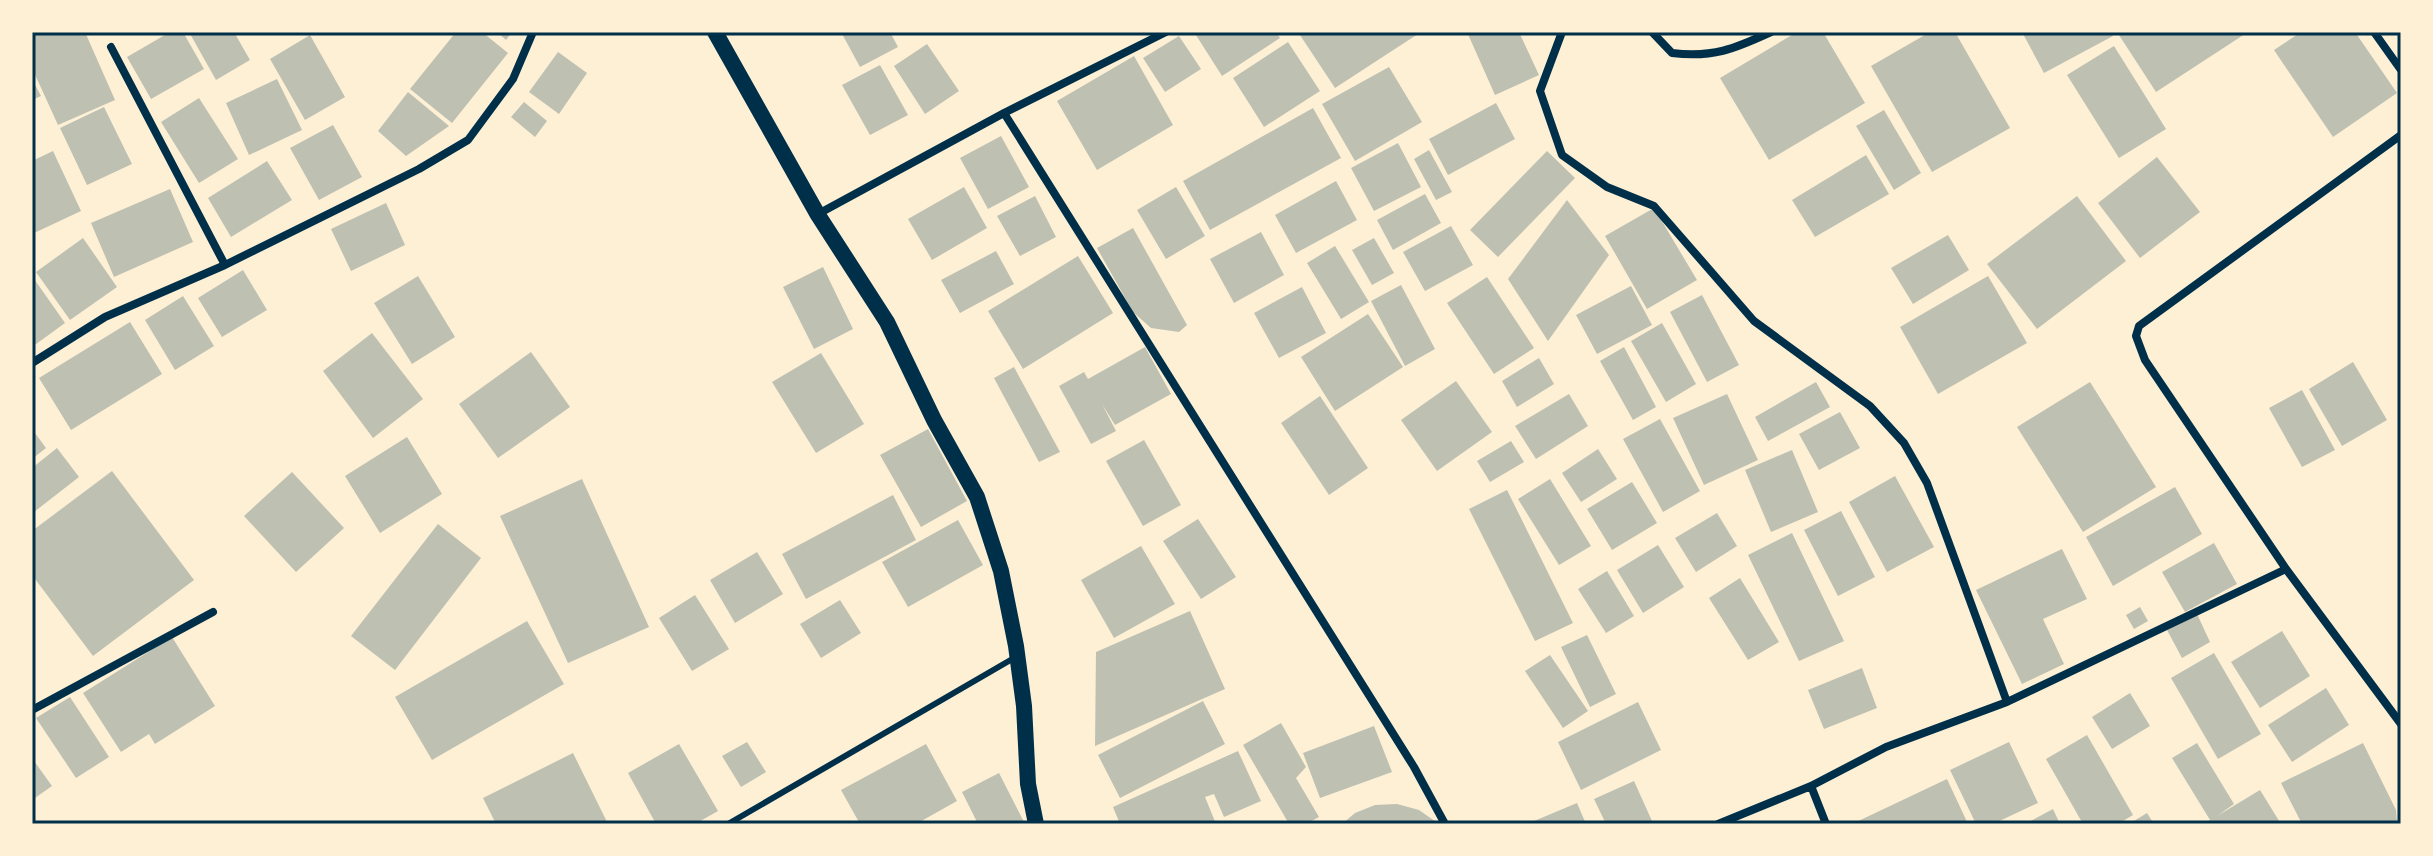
<svg xmlns="http://www.w3.org/2000/svg" width="2433" height="856" viewBox="0 0 2433 856" font-family="'Alegreya Sans',sans-serif">
<style>
.building{fill:#bec0b2}
.lines{fill:none;stroke-linecap:round;stroke-linejoin:round}
.service{stroke:#003049;stroke-width:6}
.minor{stroke:#003049;stroke-width:8}
.secondary{stroke:#003049;stroke-width:16}
.neatline{fill:none;stroke:#003049;stroke-width:3}
</style>
<rect width="100%" height="100%" fill="#fdf0d5"/>
<!-- building -->
<path class="building" d="M32,32H85L115,100L58,125L32,68Z
M170,32H183L204,69L151,99L127,57Z
M189,32H234L250,60L216,80Z
M456,32H482L508,53L452,123L410,89Z
M497,32H512L506,40Z
M841,32H890L898,47L860,67Z
M1194,32H1276L1280,38L1222,76Z
M1298,32H1421L1335,88Z
M1467,32H1519L1539,75L1495,95Z
M1797,32H1823L1865,103L1769,160L1720,78Z
M1930,32H1955L2010,128L1932,172L1871,66Z
M2022,32H2111L2113,36L2044,73Z
M2117,32H2248L2156,92Z
M2301,32H2355L2397,93L2333,137L2274,50Z
M310,35L345,97L305,120L270,59Z
M1179,36L1201,69L1165,92L1143,58Z
M1288,42L1320,91L1264,127L1233,78Z
M927,44L959,91L925,114L894,66Z
M2114,46L2166,129L2119,158L2067,75Z
M558,52L587,73L559,114L529,92Z
M1134,56L1173,125L1097,170L1057,101Z
M880,65L908,115L870,135L842,85Z
M1389,67L1422,122L1355,161L1322,104Z
M32,79L41,96L32,100Z
M277,79L302,130L249,155L226,103Z
M408,92L449,126L406,156L378,131Z
M199,98L238,159L199,183L161,122Z
M524,102L547,121L535,137L511,117Z
M1496,103L1515,139L1448,175L1429,139Z
M104,107L132,164L87,185L60,128Z
M1313,108L1341,158L1210,230L1183,181Z
M1884,110L1921,173L1894,190L1856,126Z
M333,125L362,177L319,200L290,148Z
M1001,136L1029,187L988,209L960,158Z
M1398,143L1421,187L1374,211L1351,168Z
M1429,150L1452,192L1436,200L1414,159Z
M53,151L81,211L32,234V161Z
M1547,151L1575,178L1498,257L1470,230Z
M1866,155L1889,194L1815,237L1792,200Z
M2157,157L2200,212L2140,258L2098,203Z
M267,161L292,200L231,237L208,198Z
M1336,181L1357,220L1296,253L1275,215Z
M964,187L987,228L932,260L908,219Z
M1176,187L1205,236L1166,259L1137,210Z
M170,189L193,242L114,277L91,223Z
M1425,194L1441,223L1393,250L1377,220Z
M1035,196L1056,237L1020,256L997,216Z
M2077,196L2126,261L2037,329L1987,264Z
M1567,200L1609,255L1548,341L1508,279Z
M386,203L405,245L351,271L331,229Z
M1654,208L1697,280L1647,309L1605,236Z
M1451,226L1473,265L1425,291L1403,252Z
M1133,228L1187,325L1179,332L1151,328L1133,312L1097,248Z
M1261,232L1284,275L1234,303L1210,259Z
M1948,235L1969,270L1913,304L1891,268Z
M83,238L117,287L70,320L36,272Z
M1374,238L1394,273L1372,285L1352,250Z
M1335,246L1369,302L1341,319L1307,263Z
M996,251L1014,284L960,313L941,280Z
M1078,256L1113,313L1023,369L988,311Z
M823,267L853,329L814,349L783,287Z
M243,270L267,310L222,337L198,298Z
M32,276L65,323L32,347Z
M418,276L455,337L412,364L374,303Z
M1988,276L2027,343L1938,394L1900,327Z
M1487,277L1534,348L1494,374L1447,303Z
M1401,285L1435,349L1405,366L1371,301Z
M1631,286L1652,325L1597,354L1576,315Z
M1302,287L1326,333L1279,358L1254,313Z
M1702,295L1739,365L1707,382L1670,312Z
M183,296L214,346L175,370L145,320Z
M1368,314L1403,367L1335,411L1301,357Z
M130,322L162,374L71,430L39,378Z
M1662,323L1696,384L1666,402L1631,341Z
M372,333L423,399L373,438L323,371Z
M1145,347L1171,394L1115,425L1102,404L1116,431L1091,444L1059,386L1084,372L1088,379Z
M1624,347L1656,407L1633,420L1600,361Z
M531,352L570,407L498,458L459,404Z
M821,353L864,424L816,453L772,382Z
M1539,358L1554,384L1517,407L1502,381Z
M2353,362L2387,420L2342,446L2309,389Z
M1014,367L1060,452L1039,462L994,378Z
M1456,381L1492,432L1437,471L1401,420Z
M1816,382L1830,407L1768,441L1755,417Z
M2090,382L2156,487L2083,532L2017,427Z
M2302,390L2335,450L2302,467L2269,408Z
M1569,394L1588,426L1536,459L1515,426Z
M1727,394L1758,460L1704,485L1673,418Z
M1320,396L1368,468L1329,495L1281,423Z
M1840,412L1860,448L1819,470L1799,434Z
M1660,419L1700,491L1663,512L1623,439Z
M32,429L46,448L32,459Z
M928,429L967,501L921,527L880,455Z
M407,437L442,494L380,533L345,476Z
M1144,440L1181,505L1143,526L1106,461Z
M1511,441L1524,462L1490,482L1477,461Z
M57,448L79,477L34,512L32,468Z
M1598,449L1617,479L1581,502L1562,473Z
M1792,450L1818,512L1771,532L1745,470Z
M112,471L194,580L93,656L32,575V531Z
M292,472L344,528L296,572L244,516Z
M1895,476L1934,547L1887,572L1849,502Z
M582,479L649,627L568,663L500,516Z
M1550,479L1591,546L1559,565L1518,499Z
M1632,482L1657,523L1612,550L1587,509Z
M2175,487L2202,534L2113,586L2086,537Z
M1507,490L1573,623L1535,641L1469,509Z
M893,495L916,540L806,599L782,554Z
M1841,511L1875,577L1838,596L1804,530Z
M1717,513L1737,546L1696,572L1675,538Z
M1198,519L1236,577L1201,599L1163,541Z
M958,520L983,565L908,607L882,562Z
M438,524L481,558L395,670L351,636Z
M1792,533L1844,641L1799,661L1748,555Z
M2214,543L2237,584L2185,612L2162,572Z
M1658,545L1684,587L1643,613L1617,570Z
M1141,546L1175,604L1114,638L1081,580Z
M2062,549L2087,599L2043,619L2064,664L2022,684L1976,590Z
M757,552L783,594L735,623L710,580Z
M1607,571L1634,616L1606,633L1578,589Z
M1740,578L1779,642L1748,660L1709,598Z
M695,595L729,649L692,671L659,618Z
M840,600L861,633L821,658L800,624Z
M2140,607L2148,621L2134,629L2126,615Z
M1190,611L1225,689L1095,746L1096,652Z
M2197,614L2210,642L2182,658L2167,630Z
M527,621L564,684L432,760L395,697Z
M2282,631L2310,676L2260,708L2231,662Z
M1587,635L1616,694L1590,707L1561,647Z
M172,637L215,706L155,744L149,734L121,752L83,693Z
M2214,653L2261,734L2218,759L2171,678Z
M1550,655L1588,711L1563,728L1525,671Z
M1862,668L1877,708L1824,729L1808,690Z
M2326,688L2349,725L2292,762L2268,725Z
M2130,693L2150,726L2112,749L2092,717Z
M70,697L109,757L76,778L36,718Z
M1203,701L1225,744L1120,798L1098,755Z
M1638,702L1661,750L1581,790L1558,742Z
M1281,723L1306,767L1296,778L1319,817L1306,824H1289L1243,745Z
M1374,726L1392,772L1320,798L1303,753Z
M2087,735L2133,815L2118,824H2083L2046,759Z
M747,742L766,772L741,787L722,756Z
M2009,742L2038,803L1993,824H1976L1950,770Z
M2197,743L2234,804L2217,816L2260,790L2281,824H2203L2210,820L2172,758Z
M2363,743L2396,810L2397,824H2302L2281,783Z
M679,744L718,811L695,824H656L628,773Z
M926,744L957,801L916,824H860L841,790Z
M1238,751L1261,801L1224,817L1214,794L1205,797L1216,824H1120L1113,807Z
M573,753L608,824H496L483,798Z
M32,758L52,786L32,800Z
M999,773L1025,824H978L962,792Z
M1947,779L1968,824H1852Z
M1634,781L1652,821L1606,824L1594,799Z
M1577,803L1586,824H1527Z
M1397,804L1419,810L1439,824H1342L1355,813L1375,805Z
M2053,809L2060,824H2025Z
M2147,813L2154,824H2129Z"/>
<g class="lines">
<!-- service -->
<path class="service" d="M728,824L1014,658"/>
<!-- minor -->
<path class="minor" d="M1562,32L1540,91L1562,155L1607,187L1654,206L1754,321L1870,406L1904,443L1927,483L2007,702
M1652,32L1672,53C1713,58 1734,49 1771,32
M2374,32L2401,70
M111,47L225,265
M1004,113L1414,767L1445,824
M2401,135L2139,326L2136,336L2145,360L2286,569L2401,724
M818,214L1004,113L1166,32
M32,363L105,317L225,265L419,169L468,140L513,79L533,32
M32,710L213,612
M1811,786L1826,824
M1718,824L1811,786L1886,747L2007,702L2286,569"/>
<!-- secondary -->
<path class="secondary" d="M715,32L818,215L887,322L934,420L977,497L1001,571L1016,646L1024,706L1028,784L1036,824"/>
</g>
<!-- border -->
<rect width="2433" height="856" fill="none" stroke="#fdf0d5" stroke-width="68"/>
<rect x="34" y="34" width="2365" height="788" class="neatline"/>
</svg>
